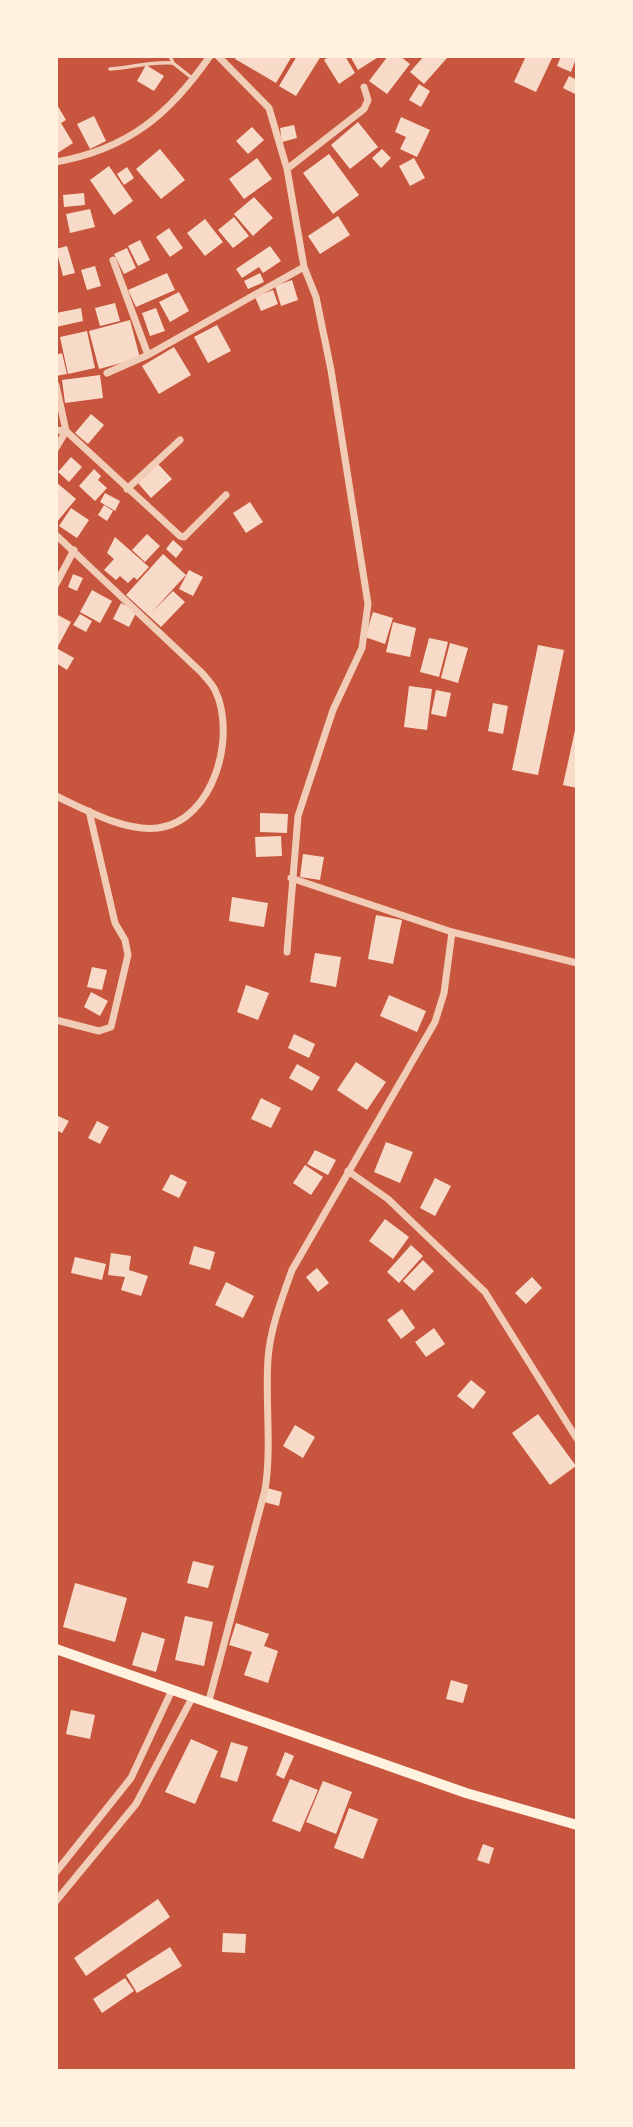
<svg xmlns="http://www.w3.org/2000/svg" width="633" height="2127" viewBox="0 0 633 2127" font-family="Figtree,sans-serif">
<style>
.building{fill:#f7dbc8}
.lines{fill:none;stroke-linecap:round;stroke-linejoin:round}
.service{stroke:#f1ccb7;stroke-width:3.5}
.minor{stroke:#f1ccb7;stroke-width:7}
.secondary{stroke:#fff3e0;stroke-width:10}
</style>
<rect width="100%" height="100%" fill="#c8553d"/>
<!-- building -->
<path class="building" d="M237,56H292L276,83L235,59Z
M297,56H321L296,96L279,86Z
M330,56H345L355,73L339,84L324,60Z
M350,56H380L358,70Z
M388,56H400L410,64L387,94L369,81Z
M424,56L447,58L424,84L410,72Z
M526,56H553L536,92L514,82Z
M561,56H577L571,72L557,66Z
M146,65L164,76L154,91L137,81Z
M569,76L577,80V95L563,88Z
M419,84L430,91L421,107L409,100Z
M56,103L66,120L61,123L73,143L56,154Z
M94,116L106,141L90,149L77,124Z
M401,117L430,130L417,157L400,149L406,137L395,132Z
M358,122L378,147L350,169L331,145Z
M294,125L297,138L282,142L280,128Z
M252,127L264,140L248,154L236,141Z
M160,149L185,180L161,199L136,169Z
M382,149L391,158L381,168L372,158Z
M329,154L359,195L333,214L303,173Z
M257,158L272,179L244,199L229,179Z
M414,158L425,178L410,186L399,166Z
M109,166L133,201L114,215L90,180Z
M127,167L134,178L124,185L117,174Z
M84,193L85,205L64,207L63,195Z
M254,197L273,218L253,236L234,214Z
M90,209L95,227L70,233L66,214Z
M338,216L350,235L320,254L308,236Z
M234,217L249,236L233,248L218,230Z
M205,219L223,242L205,256L187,233Z
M169,228L183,248L170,257L156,237Z
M140,240L150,260L138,266L128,246Z
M67,246L75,273L63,276L56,249Z
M270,246L281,261L263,273L259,267L242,278L236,269Z
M127,248L136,268L124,274L114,254Z
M95,266L101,286L87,290L81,270Z
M167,273L175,290L136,307L128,290Z
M260,273L264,282L248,289L244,281Z
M292,280L298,300L281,306L275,286Z
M273,290L278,304L261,311L255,297Z
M179,292L189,311L170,322L159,302Z
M115,303L120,321L100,326L95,308Z
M81,308L83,321L56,327V313Z
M156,308L165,331L150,336L142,313Z
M130,320L140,358L99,369L89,331Z
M217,325L231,351L208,363L194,337Z
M87,331L95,368L68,374L60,337Z
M174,347L191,375L159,394L142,366Z
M62,353L67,374L56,376V355Z
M100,375L103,398L65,403L62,380Z
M91,414L104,425L88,444L75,433Z
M71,457L82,467L69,482L58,472Z
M158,464L172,479L151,498L138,483Z
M94,469L101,476L98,480L107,488L95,501L79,486Z
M56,482L76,499L56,523Z
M105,493L120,501L115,511L100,502Z
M250,502L263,522L246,533L233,513Z
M104,505L113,511L107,521L98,515Z
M71,508L89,520L77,538L59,526Z
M147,534L160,546L145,562L132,550Z
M115,537L149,567L137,580L134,577L128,583L120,576L116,580L104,570L114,559L107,553Z
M173,540L183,549L176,558L166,549Z
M163,554L186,575L152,612L173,591L185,602L161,627L126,595Z
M189,570L203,577L193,596L179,589Z
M73,574L83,578L77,591L68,587Z
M92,590L112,601L100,623L80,612Z
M121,603L137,611L129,627L113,619Z
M373,612L393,618L385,644L365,637Z
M56,614L71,622L56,650Z
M80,614L92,621L86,632L73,625Z
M393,622L416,628L410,657L386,652Z
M429,638L448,642L439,677L420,672Z
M450,643L468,648L458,683L441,678Z
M538,645L564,650L538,775L512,770Z
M58,649L74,658L67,670L56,663Z
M409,686L432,689L427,730L404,727Z
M436,690L451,693L446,717L431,714Z
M493,703L508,706L503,734L488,731Z
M577,721V788L563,785Z
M260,813L288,814L287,833L260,832Z
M281,836L282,856L256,857L255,837Z
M303,854L324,857L320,880L300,877Z
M232,897L268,903L264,927L229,921Z
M376,915L402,920L393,964L368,959Z
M315,953L341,957L336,987L310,982Z
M92,967L107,970L102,990L87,987Z
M246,985L269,993L258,1020L237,1012Z
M91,992L108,1001L100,1016L84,1007Z
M389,995L426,1011L417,1032L380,1016Z
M294,1034L315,1044L309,1058L288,1048Z
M356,1062L386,1082L367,1110L337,1090Z
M297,1064L320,1077L312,1091L289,1078Z
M261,1098L281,1108L271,1128L251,1119Z
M56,1115L69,1121L62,1133L56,1130Z
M97,1121L109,1127L100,1144L88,1138Z
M386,1142L413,1152L400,1183L374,1172Z
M315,1150L336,1160L328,1175L307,1164Z
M305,1165L323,1177L311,1195L293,1183Z
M171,1174L187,1182L179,1198L162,1190Z
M435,1178L451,1186L435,1216L420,1208Z
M385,1219L409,1237L393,1259L369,1241Z
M411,1245L423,1256L399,1283L387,1272Z
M194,1246L215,1252L210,1270L189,1264Z
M111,1253L131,1256L129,1270L148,1276L141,1296L121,1290L125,1277L108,1275Z
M75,1257L106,1264L102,1280L71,1273Z
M423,1260L434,1271L414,1291L403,1281Z
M317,1268L329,1283L318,1292L306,1277Z
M532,1277L542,1288L526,1304L515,1293Z
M226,1282L254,1296L243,1318L215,1305Z
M402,1309L415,1328L401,1339L387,1320Z
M434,1328L445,1344L426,1357L415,1342Z
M471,1380L486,1392L473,1409L457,1396Z
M538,1414L576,1466L550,1485L512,1433Z
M295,1425L315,1437L303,1458L283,1446Z
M267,1488L282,1492L279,1506L264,1502Z
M193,1561L214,1566L208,1588L187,1583Z
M75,1583L127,1598L115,1642L63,1627Z
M185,1616L213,1622L204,1666L175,1660Z
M236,1623L269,1634L264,1646L278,1651L268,1683L244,1675L252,1652L229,1645Z
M142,1632L165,1639L156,1672L132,1665Z
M451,1680L468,1685L463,1703L446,1699Z
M71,1710L95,1715L90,1739L66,1734Z
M191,1739L218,1751L195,1804L165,1792Z
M231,1742L248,1747L237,1782L220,1777Z
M285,1752L294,1756L284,1779L276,1775Z
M290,1779L318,1790L300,1832L272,1821Z
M323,1781L352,1792L336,1834L306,1822Z
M349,1808L378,1819L363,1859L334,1848Z
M483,1844L494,1848L489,1864L477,1860Z
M158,1899L170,1917L86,1976L74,1958Z
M223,1933L246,1934L245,1953L222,1952Z
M170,1947L182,1966L137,1993L126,1975Z
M125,1978L134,1991L102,2013L93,1999Z"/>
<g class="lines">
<!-- service -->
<path class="service" d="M170,56L173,63L192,78
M110,69C132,68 150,61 173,63"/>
<!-- minor -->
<path class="minor" d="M56,162C128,149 169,115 210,56
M287,169L364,109L368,100L364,87
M113,260L148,355
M107,373L148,355L304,267L287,169L269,108L218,56
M56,385L66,431L56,448
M56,430L66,431L180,536L184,537L226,495
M127,489L180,440
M56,535L202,673C206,678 212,684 215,690C237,735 214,821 158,828C125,832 86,810 56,796
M56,584L74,550
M291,878L452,932
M287,952L298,816L333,710L362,648L368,604L331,370L316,297L304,267
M56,1020L99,1031L111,1027L128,955L125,940L115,923L89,811
M348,1171L388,1199L485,1292L577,1439
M208,1704L265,1490C272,1446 265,1403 268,1359C270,1329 282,1298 292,1270L435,1022L444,993L452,932L577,963
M56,1872L131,1778L172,1690
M56,1901L136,1804L192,1698"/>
<!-- secondary -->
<path class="secondary" d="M56,1649L466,1793L577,1825"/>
</g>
<!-- border -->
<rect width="633" height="2127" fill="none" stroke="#fff3e0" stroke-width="116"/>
</svg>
